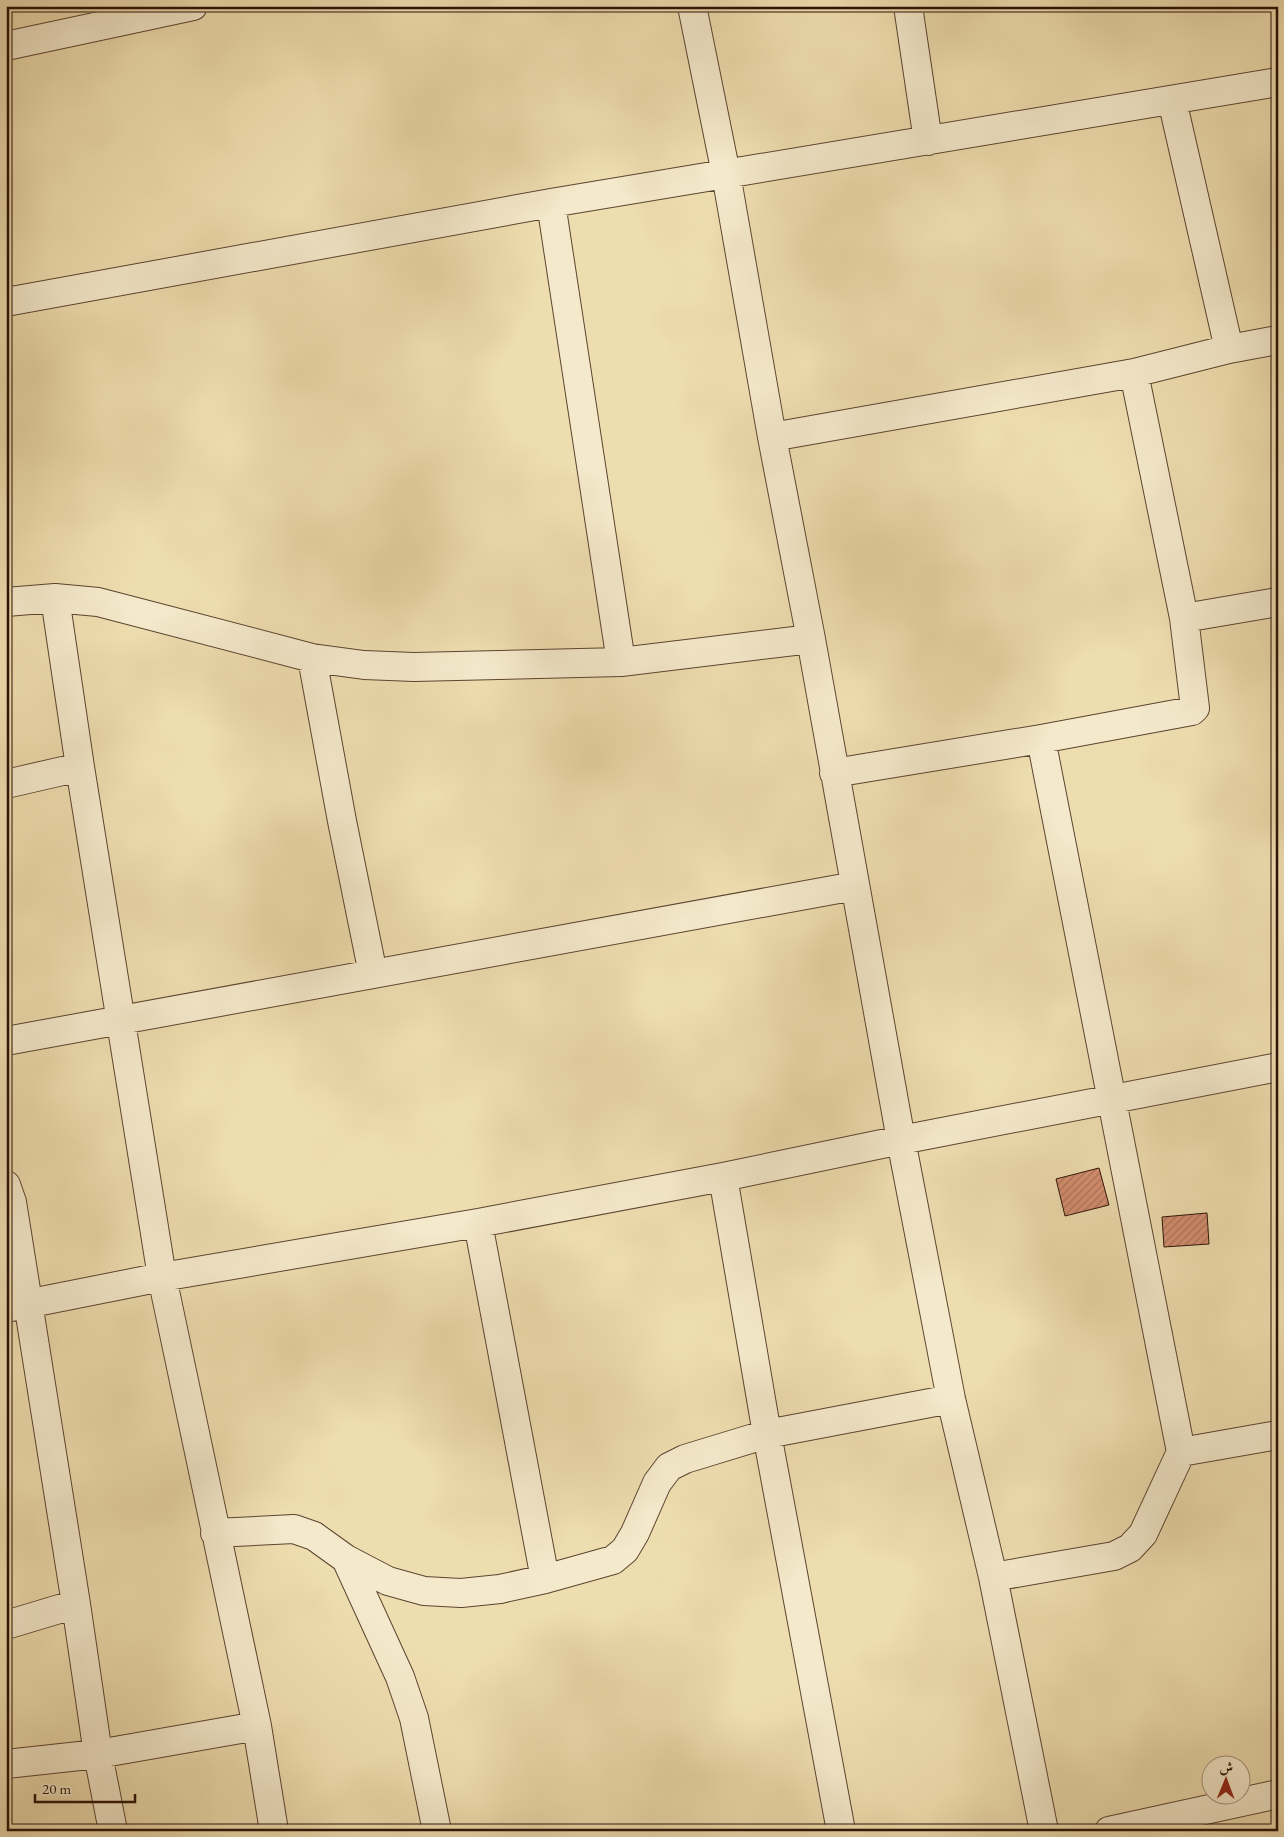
<svg xmlns="http://www.w3.org/2000/svg" width="1284" height="1837" viewBox="0 0 1284 1837" font-family="'EB Garamond',Amiri,serif">
<style>
.building{fill:url(#building-hatch);stroke:#2b1106}
.lines{fill:none;stroke-linecap:round;stroke-linejoin:round}
.minor-casing{stroke:#5c4430;stroke-width:30}
.minor{stroke:#f4e9cb;stroke-width:28}
</style>
<defs>
<pattern id="building-hatch" width="6" height="6" patternUnits="userSpaceOnUse" patternTransform="scale(1.25)"><rect width="6" height="6" fill="#d48f70"/><path d="M-1 1l2-2M0 6l6-6M5 7l2-2" fill="none" stroke="#ac735a"/></pattern>
</defs>
<rect width="100%" height="100%" fill="#eeddaf"/>
<filter id="stains"><feTurbulence type="fractalNoise" baseFrequency=".004" numOctaves="4"/><feColorMatrix values="0 0 0 0 .2 0 0 0 0 .09 0 0 0 0 .02 0 0 0 .5 -.17"/></filter>
<radialGradient id="worn" r=".72"><stop offset=".6" stop-color="#630" stop-opacity="0"/><stop offset="1" stop-color="#630" stop-opacity=".3"/></radialGradient>
<!-- building -->
<path class="building" d="M1099,1168L1109,1205L1065,1216L1056,1179Z
M1207,1213L1209,1244L1164,1247L1162,1217Z"/>
<g class="lines">
<!-- minor casing -->
<g class="minor-casing">
<path id="minor" d="M692,6L726,174L772,437L811,639L901,1140L951,1399L993,1577L1044,1831
M908,6L928,141
M6,46L193,6
M1172,100L1229,349
M551,203L621,662
M6,302L551,203L1278,82
M772,437L1134,373L1229,349L1278,340
M55,598L80,767L162,1277L257,1726L274,1831
M6,602L55,598L98,602L312,658L364,665L414,667L621,662L811,639
M1184,618L1278,602
M312,658L342,821L373,974
M1041,739L1181,1452
M834,773L1041,739L1192,711L1195,708L1184,618L1134,373
M6,784L80,767
M6,1041L855,886
M723,1177L767,1434L841,1831
M6,1185L12,1202L76,1604L98,1754L113,1831
M478,1223L545,1579
M6,1308L162,1277L478,1223L723,1177L901,1140L1278,1067
M215,1533L294,1529L314,1536L346,1559L388,1581L424,1591L461,1593L500,1589L545,1579L613,1560L625,1550L635,1533L657,1483L669,1467L685,1459L767,1434L951,1399
M346,1559L400,1677L414,1718L437,1831
M993,1577L1114,1556L1130,1548L1143,1534L1181,1452L1278,1435
M6,1625L76,1604
M6,1764L98,1754L257,1726
M1109,1831L1278,1794"/>
</g>
<!-- minor -->
<use href="#minor" class="minor"/>
</g>
<!-- margin -->
<rect width="1284" height="1837" fill="none" stroke="#eeddaf" stroke-width="25"/>
<rect x="8" y="8" width="1269" height="1822" fill="none" stroke="#2b1106" stroke-width="2.5"/>
<rect x="12" y="12" width="1259" height="1812" fill="none" stroke="#2b1106"/>
<!-- north arrow -->
<g transform="translate(1226 1780) rotate(1)"><circle r="24" fill="#f4e9cb" stroke="#a4937c"/>
<path d="M0-4L9 19L0 12L-9 19Z" fill="#8f2418"/>
<text y="-8" font-size="14" font-weight="bold" text-anchor="middle" fill="#2b1106">ش</text>
</g>
<!-- scale -->
<path d="M35 1794v8h100v-8" fill="none" stroke="#2b1106" stroke-width="2.5"/>
<text x="42" y="1794" font-size="15" fill="#2b1106" stroke="#f4e9cb" stroke-width="4" paint-order="stroke">20 m</text>
<rect width="100%" height="100%" filter="url(#stains)"/>
<rect width="100%" height="100%" fill="url(#worn)"/>
</svg>
